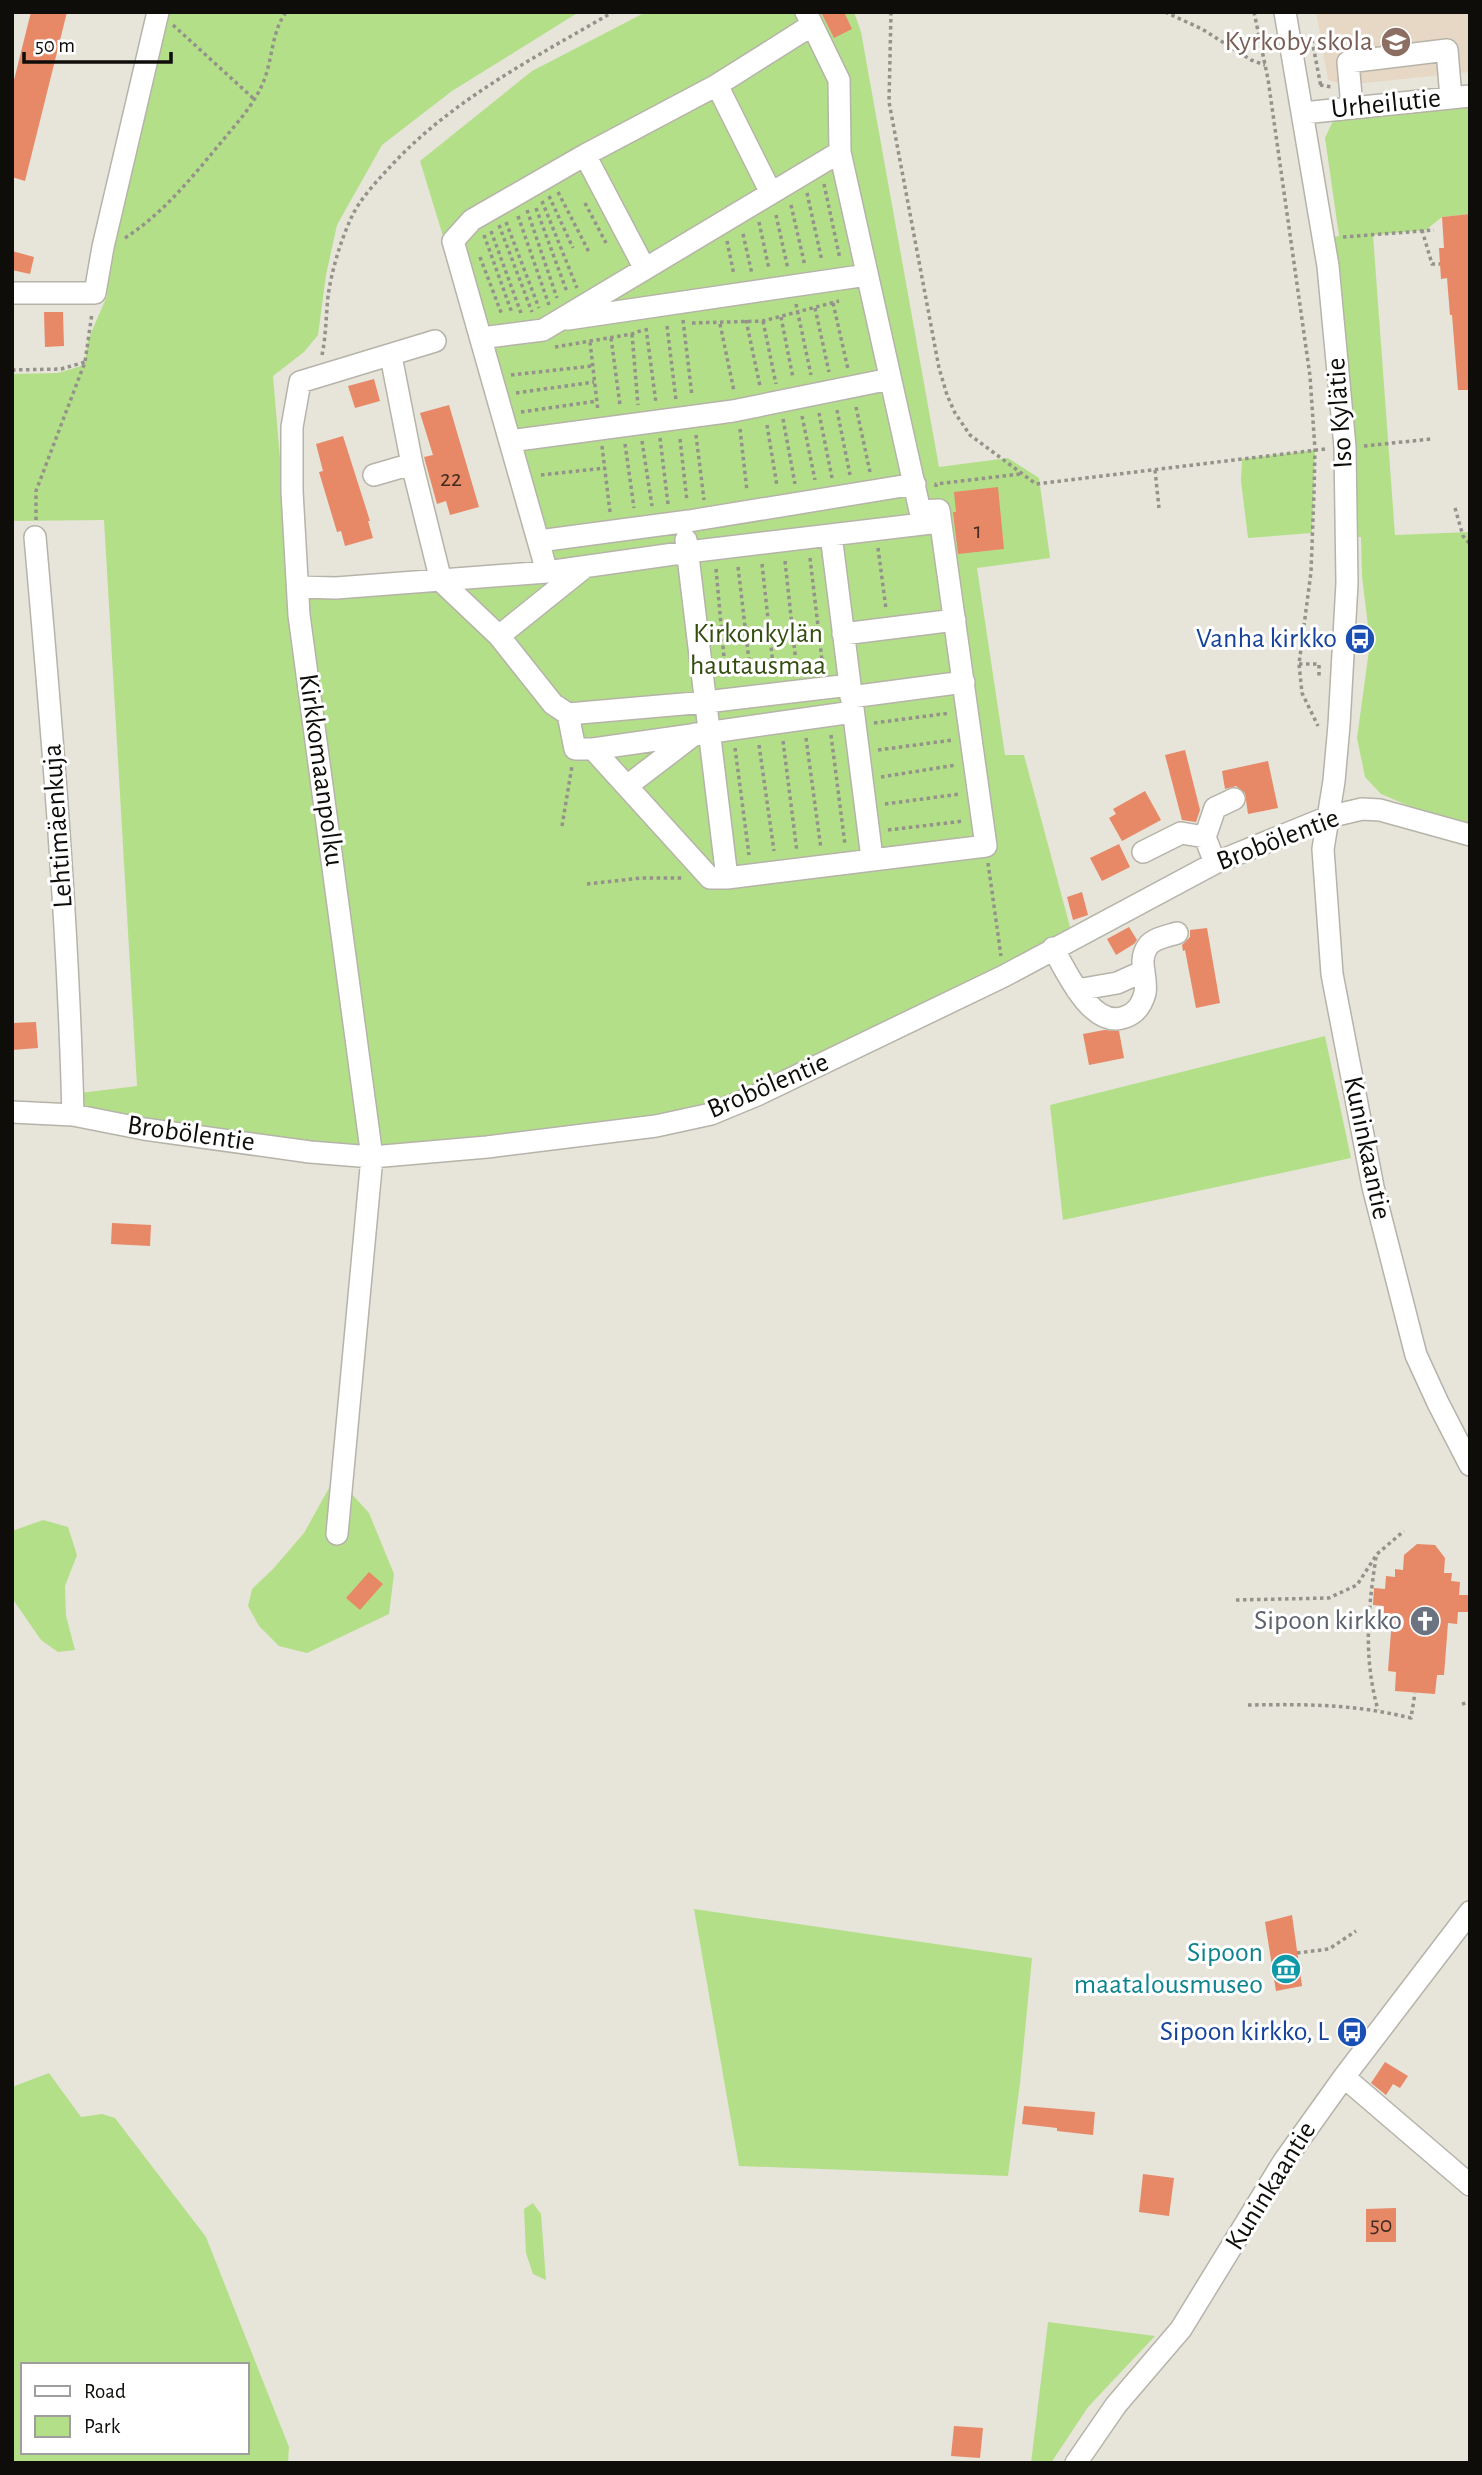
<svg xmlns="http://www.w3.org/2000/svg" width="1482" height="2475" viewBox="0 0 1482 2475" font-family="'Alegreya Sans',sans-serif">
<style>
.education{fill:#e7d8c5}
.green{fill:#b4df89;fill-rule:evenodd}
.building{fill:#e78867}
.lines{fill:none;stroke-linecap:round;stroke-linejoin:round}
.minor-casing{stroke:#b6b3a9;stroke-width:24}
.path{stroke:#94928a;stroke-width:3.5;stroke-dasharray:3.5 3.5;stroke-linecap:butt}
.minor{stroke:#fff;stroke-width:21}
.labels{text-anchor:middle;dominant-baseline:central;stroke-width:6;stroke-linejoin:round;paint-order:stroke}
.number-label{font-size:24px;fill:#442c21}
.education-label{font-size:28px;fill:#785e54;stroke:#fff;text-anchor:end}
.street-label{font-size:28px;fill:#0e0d0a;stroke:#fff}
.park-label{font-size:28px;fill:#334d0e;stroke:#fff}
.transit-label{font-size:28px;fill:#164399;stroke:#fff;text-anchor:end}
.worship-label{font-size:28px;fill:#5b616d;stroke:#fff;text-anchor:end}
.culture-label{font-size:28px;fill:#0d838f;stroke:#fff;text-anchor:end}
</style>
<rect width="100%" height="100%" fill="#e7e4da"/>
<!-- education -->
<path class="education" d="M1316,12H1470V72L1346,85L1328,80Z"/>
<!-- green -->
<path class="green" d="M167,12H579L452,91L382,145L337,225L326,275L318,335L304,352L273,376L291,588L544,566L420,161L532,71L646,12H854L861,32L939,467L1008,458L1039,478L1050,558L977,568L1005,755H1024L1073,938L711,1114L372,1157L73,1115L72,1094L137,1086L104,520L12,521V374L58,373L81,366L85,362L88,340L107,296L110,256Z
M1470,104V214L1442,217L1426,230L1373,235L1395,535L1470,532V825L1416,809L1381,794L1365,777L1357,738L1370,643L1362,576L1361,537H1347L1334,237L1339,236L1325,138L1332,123L1343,115Z
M1315,450L1312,533L1248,538L1241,481L1242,459Z
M1325,1036L1351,1158L1063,1220L1050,1105Z
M340,1481L369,1513L394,1574L389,1614L307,1653L279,1646L259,1626L248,1606L252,1589L273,1569L304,1533L329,1488Z
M43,1520L68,1527L77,1555L65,1586L66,1616L75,1650L58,1652L41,1640L12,1598V1531Z
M694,1909L1032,1958L1020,2083L1008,2176L739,2166Z
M49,2073L81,2117L102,2114L115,2118L206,2237L289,2447L288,2463H12V2087ZM23,2365H247V2452H23Z
M533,2203L541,2214L546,2280L533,2274L526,2253L524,2209Z
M1048,2322L1155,2336L1088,2407L1051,2463H1031Z"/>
<!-- building -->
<path class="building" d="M31,12H67L25,181L12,177V88Z
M821,12H844L852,29L834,38Z
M1470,214V390H1458L1452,315H1450L1447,278L1441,279L1439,248H1444L1442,217Z
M12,251L34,257L30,274L12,270Z
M44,312H63L64,346L45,347Z
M374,379L380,401L355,408L348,386Z
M449,405L479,507L450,515L446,501L437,504L424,457L433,455L420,413Z
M343,436L370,521H368L373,538L345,546L341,531L337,532L319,472L323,471L316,444Z
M998,487L1004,549L958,554L953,512H956L954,492Z
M1185,750L1200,810L1196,822L1182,820L1165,755Z
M1268,761L1278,808L1248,814L1245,793L1236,786L1225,789L1222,771Z
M1145,791L1161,820L1122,841L1109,818L1116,814L1113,809Z
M1119,844L1130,867L1102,881L1090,858Z
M1082,892L1088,915L1073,920L1067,897Z
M1129,927L1137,940L1134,944L1116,955L1107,939Z
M1207,928L1220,1003L1196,1008L1185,950L1183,951L1182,945L1190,937V930Z
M36,1022L38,1048L12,1050V1023Z
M1104,1030L1119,1031L1124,1058L1089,1065L1083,1034Z
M112,1223L151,1225L150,1246L111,1244Z
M1417,1544L1435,1545L1445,1558L1444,1573H1452L1451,1581L1460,1582L1459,1595H1470L1469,1612H1458L1457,1624L1448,1623L1444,1675H1437L1435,1694L1395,1691L1396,1672L1388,1671L1392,1619L1383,1618L1384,1606L1373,1605L1374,1588L1385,1589L1386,1576L1395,1577V1569L1403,1570L1404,1555Z
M369,1572L383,1584L360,1610L346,1598Z
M1292,1915L1302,1986L1276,1991L1265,1922Z
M1385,2062L1408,2076L1400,2088L1393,2084L1386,2095L1371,2083Z
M1024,2106L1095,2112L1093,2135L1057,2131V2128L1022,2124Z
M1143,2174L1174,2178L1169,2216L1139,2212Z
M1396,2208V2242H1366V2209Z
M954,2426L983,2428L980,2458L951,2456Z"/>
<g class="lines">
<!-- minor casing -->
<g class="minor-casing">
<path id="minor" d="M1285,12L1328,266L1345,447L1347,583L1339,725L1334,781L1323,849L1332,974L1373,1187L1416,1355L1438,1403L1470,1465
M717,85L771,193
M1352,107L1348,62L1447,50L1451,98
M1303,113L1470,96
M585,155L645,269
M12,293H95L103,247L158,12
M568,319L867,275
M481,338L543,330L840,152
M510,441L733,411L890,379
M412,464L441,581L499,636L553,704L568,714L575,749H593L853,712
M374,475L412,464L391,356
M831,535L872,858
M35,537C52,729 68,922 73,1115
M686,540L727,878
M539,541L689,521L915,484
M547,572L453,241L472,220L585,155L717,85L812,25
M299,587L336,588L547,572L688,552L931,523L936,515
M843,634L955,620
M499,636L585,567
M851,697L964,682
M568,714L706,702L850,685
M593,749L710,878H727L986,846L939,510L920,511L840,152L839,80L806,12
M627,786L695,734
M1143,852L1181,833L1205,837
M1215,863L1205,837L1215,808L1234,799
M1053,948C1066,971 1092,1030 1125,1017C1137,1013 1142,1004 1145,993C1148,977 1137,961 1148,946C1154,938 1168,936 1177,933
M1077,990L1117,983L1144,971
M12,1112L73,1115L144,1129L310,1152L372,1157L487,1147L656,1126L711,1114L757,1095L1004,976L1215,863L1328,817L1362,809L1380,810L1470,835
M337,1534L372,1157L299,615L292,491V427L300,382L435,341
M1344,2077L1470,2185
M1076,2463L1116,2405L1181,2329L1284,2161L1344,2077L1470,1912"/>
</g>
<!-- path -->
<path class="path" d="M891,12L889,102L939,368L947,395L955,413L970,435L1036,484L1325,449
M1165,12L1202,29L1251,60L1265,65
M1254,12L1268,79L1310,376L1315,450L1314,493L1311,572L1299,664L1302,693L1318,726
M173,25L254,99
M1312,40L1321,87
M1320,85L1332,87
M824,184L840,259
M558,192L589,252
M807,193L822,261
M549,196L573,248
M542,201L577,288
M585,203L606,243
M791,205L805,266
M536,208L567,292
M527,210L557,298
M776,215L788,269
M518,216L549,305
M506,222L539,308
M759,222L769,269
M499,225L532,312
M1422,230L1432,264H1440
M491,231L521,313
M743,234L752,274
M484,235L512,313
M1343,237L1434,230
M125,238C165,212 193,176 223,140C238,122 254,104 263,83C273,59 271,33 286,12
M727,241L734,275
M480,257L502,315
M833,303L848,369
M796,304L811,375
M815,308L829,372
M781,317L793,378
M683,320L692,396
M746,320L760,386
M763,321L776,384
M692,323L763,321L839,301
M720,324L734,391
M667,326L676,400
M646,328L656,403
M632,334L638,405
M611,338L620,405
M590,342L598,411
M555,347L632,334L643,330
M322,355C326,336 326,316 328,296C332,269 341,239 353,214C362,197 376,182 389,168C451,100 534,58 613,12
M12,370L61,369L85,362
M511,375L592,366
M516,393L594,382
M856,407L870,472
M837,410L850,475
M521,412L597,401
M819,413L832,478
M802,416L815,480
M783,419L795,484
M767,425L777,486
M740,429L747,491
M696,435L704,500
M660,438L668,504
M680,439L687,501
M642,441L652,506
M625,444L634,508
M602,446L610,512
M1364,446L1431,439
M1155,470L1159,508
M541,475L605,468
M936,487V484L1020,474
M1455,508L1463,536L1470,544
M36,520V491L85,362L92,313
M878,548L886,609
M810,558L823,669
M785,561L797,672
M762,564L774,674
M738,567L751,677
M716,569L726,680
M1299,664H1319V678
M874,723L950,713
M831,735L845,845
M806,738L821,849
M783,741L797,852
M759,745L774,851
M735,748L749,855
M878,750L953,740
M881,777L956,765
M885,804L960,794
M562,826L572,766
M888,830L964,821
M988,863L1001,956
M587,884L641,878H684
M1376,1557C1368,1611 1363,1656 1378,1710
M1236,1600L1329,1598L1357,1585L1377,1554L1404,1531
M1462,1704L1470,1702
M1248,1705C1307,1704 1353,1704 1411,1718L1415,1693
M1297,1953L1329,1949L1356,1931"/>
<!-- minor -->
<use href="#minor" class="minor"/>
</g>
<!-- icons -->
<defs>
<g id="school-disc" transform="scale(1.575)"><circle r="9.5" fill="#8d6e63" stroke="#fff"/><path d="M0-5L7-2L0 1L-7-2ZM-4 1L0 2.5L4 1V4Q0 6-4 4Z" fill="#fff"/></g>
<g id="bus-disc" transform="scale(1.575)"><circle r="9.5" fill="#1a4fb4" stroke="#fff"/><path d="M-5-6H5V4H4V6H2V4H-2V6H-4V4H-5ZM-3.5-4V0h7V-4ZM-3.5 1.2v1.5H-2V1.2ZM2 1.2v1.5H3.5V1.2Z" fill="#fff"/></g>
<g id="church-disc" transform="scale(1.575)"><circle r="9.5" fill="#6b7280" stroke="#fff"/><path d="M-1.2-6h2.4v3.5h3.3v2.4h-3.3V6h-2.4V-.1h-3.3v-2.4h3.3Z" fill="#fff"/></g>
<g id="museum-disc" transform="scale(1.575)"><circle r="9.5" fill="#0f9aa8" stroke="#fff"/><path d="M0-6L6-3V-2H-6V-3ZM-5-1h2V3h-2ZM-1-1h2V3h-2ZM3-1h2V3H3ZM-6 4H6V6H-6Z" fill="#fff"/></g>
</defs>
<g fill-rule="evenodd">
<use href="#school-disc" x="1396" y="42"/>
<use href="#bus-disc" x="1360" y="639"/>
<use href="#church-disc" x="1425" y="1621"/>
<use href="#museum-disc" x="1286" y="1969"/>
<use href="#bus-disc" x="1352" y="2032"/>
</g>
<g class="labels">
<!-- number labels -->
<g class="number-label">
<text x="451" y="479">22</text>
<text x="978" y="531">1</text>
<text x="1381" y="2225">50</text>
</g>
<!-- education labels -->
<g class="education-label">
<text x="1373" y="42">Kyrkoby skola</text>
</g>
<!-- street labels -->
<g class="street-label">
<text transform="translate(1386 104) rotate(-6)">Urheilutie</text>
<text transform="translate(1340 413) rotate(-94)">Iso Kylätie</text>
<text transform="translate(321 770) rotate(82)">Kirkkomaanpolku</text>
<text transform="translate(58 826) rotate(-94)">Lehtimäenkuja</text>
<text transform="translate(1278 840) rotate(-21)">Brobölentie</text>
<text transform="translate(768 1086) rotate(-23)">Brobölentie</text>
<text transform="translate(191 1134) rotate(8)">Brobölentie</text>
<text transform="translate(1367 1148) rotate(78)">Kuninkaantie</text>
<text transform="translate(1271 2186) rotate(-58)">Kuninkaantie</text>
</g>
<!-- park labels -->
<g class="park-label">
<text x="758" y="634">Kirkonkylän<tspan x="758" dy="32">hautausmaa</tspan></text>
</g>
<!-- transit labels -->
<g class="transit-label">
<text x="1337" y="639">Vanha kirkko</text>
<text x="1329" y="2032">Sipoon kirkko, L</text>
</g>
<!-- worship labels -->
<g class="worship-label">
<text x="1402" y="1621">Sipoon kirkko</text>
</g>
<!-- culture labels -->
<g class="culture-label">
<text x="1263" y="1953">Sipoon<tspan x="1263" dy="32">maatalousmuseo</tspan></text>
</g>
</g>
<!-- border -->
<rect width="1482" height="2475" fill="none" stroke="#0e0d0a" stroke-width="28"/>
<!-- legend -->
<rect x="21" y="2363" width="228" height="91" fill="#ffffff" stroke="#9f9e9d" stroke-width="2"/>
<rect x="35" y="2386" width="35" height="10" fill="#ffffff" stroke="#9f9e9d" stroke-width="2"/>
<text x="84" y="2398" font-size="21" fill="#0e0d0a">Road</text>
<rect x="35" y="2416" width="35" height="21" fill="#b4df89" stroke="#9f9e9d" stroke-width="2"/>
<text x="84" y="2433" font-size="21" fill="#0e0d0a">Park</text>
<!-- scale -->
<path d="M24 52v10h147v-10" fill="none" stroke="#0e0d0a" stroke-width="3.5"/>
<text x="35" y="52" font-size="21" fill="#0e0d0a" stroke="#ffffff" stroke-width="5" paint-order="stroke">50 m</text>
</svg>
